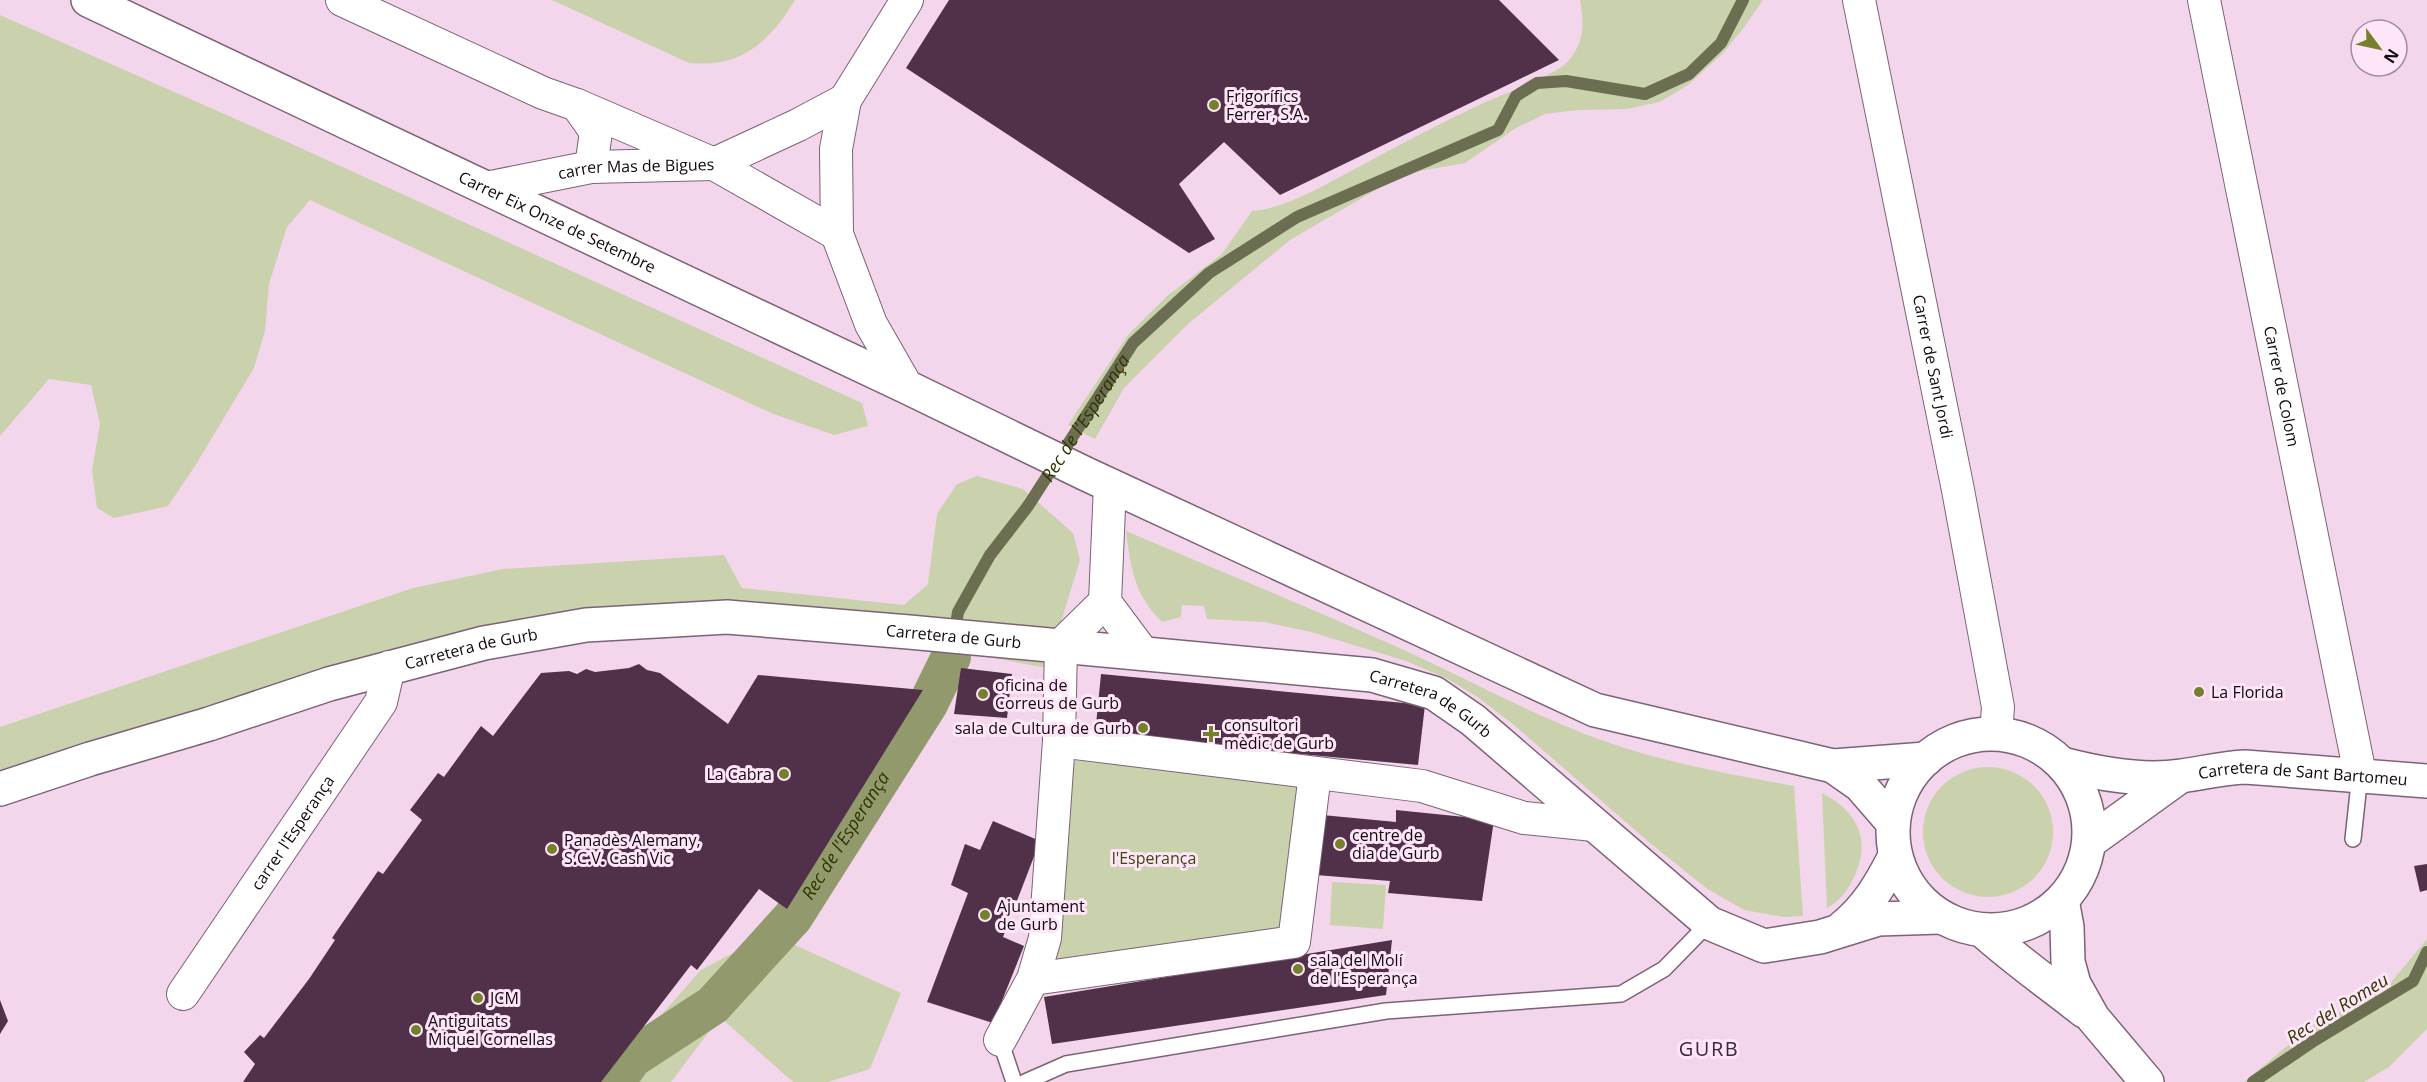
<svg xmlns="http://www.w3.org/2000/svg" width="2427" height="1082" viewBox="0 0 2427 1082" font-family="'Open Sans',sans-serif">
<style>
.green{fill:#cad1ad}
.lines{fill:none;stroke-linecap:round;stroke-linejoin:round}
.stream{stroke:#6c6e51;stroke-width:12}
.canal{stroke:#929a6d;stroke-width:40}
.building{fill:#51304a}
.lane-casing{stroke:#7c6276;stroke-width:18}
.street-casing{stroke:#7c6276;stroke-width:34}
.secondary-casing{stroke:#7c6276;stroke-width:36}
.lane{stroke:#fff;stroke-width:15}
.street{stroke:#fff;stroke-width:32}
.secondary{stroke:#fff;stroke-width:33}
.poi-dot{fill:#75802c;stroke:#fee5f7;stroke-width:2}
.labels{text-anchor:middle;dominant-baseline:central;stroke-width:6;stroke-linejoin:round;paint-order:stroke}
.poi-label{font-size:16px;fill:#120910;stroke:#fee5f7;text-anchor:start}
.street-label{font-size:16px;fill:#120910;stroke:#fee5f7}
.park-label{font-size:16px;fill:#3f4510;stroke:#fee5f7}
.water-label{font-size:18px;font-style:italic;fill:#303600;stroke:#fee5f7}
.quarter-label{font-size:20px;letter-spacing:1.5px;fill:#3d2738;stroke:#fee5f7}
</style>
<rect width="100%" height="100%" fill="#f4d6ec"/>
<!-- green -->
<path class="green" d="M552,0H795C769,42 742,68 689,63Z
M1580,0H1763L1742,30L1722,54L1688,85L1670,96L1659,102L1627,109L1578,110L1545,114L1516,128L1465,163L1403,174L1290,240L1188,324L1124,388L1095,439L1068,425L1128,335L1167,296L1222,254L1252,211C1287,208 1322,186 1353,170C1397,146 1442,122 1488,101C1506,93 1559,74 1569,60C1585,41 1584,23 1580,0Z
M0,15L283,140L862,403L868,426L834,435L771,413L310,200L287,227L269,284L265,331L254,368L195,466L168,506L114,518L97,508L92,470L100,424L91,385L49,379L0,436Z
M977,476L1023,489L1073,533L1080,560L1047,668L951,650L722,630L585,637L248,718L0,799V727L413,588L503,569L724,555L742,588L904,605L928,584L937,514L957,484Z
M1126,531C1210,567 1294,601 1377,638C1453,671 1526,713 1604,741C1666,763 1729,774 1794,786L1803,916L1784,917L1744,910L1706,888L1650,843L1514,725L1476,696L1446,678L1406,661L1311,632L1264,622L1207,619L1204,606L1182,605L1181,617L1162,622C1134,594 1131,569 1126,531Z
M937,675L954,683L868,836L816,911L786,941L901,993L870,1069L828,1082H793L720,1017L671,1082H606L624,1057L701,970L763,937L786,912L895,752Z
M1059,741L1315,774L1294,942L1033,979Z
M1923 832a65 65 0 1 1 130 0a65 65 0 1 1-130 0Z
M1822,793C1857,811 1872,839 1854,877C1847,891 1841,900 1827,908Z
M1332,882L1386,885L1383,929L1330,925Z
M2427,939V1029L2389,1067L2364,1082H2244L2316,1022L2383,992Z"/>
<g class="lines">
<!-- stream -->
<g class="stream">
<path id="s1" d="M951,657L958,612L990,555L1028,506L1133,343L1209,273L1297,217L1498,130L1516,96L1537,83L1566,81L1645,94L1689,74L1721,43L1743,0"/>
<path d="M2253,1082L2315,1040L2413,981L2427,952"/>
</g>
<!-- canal -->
<path class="canal" id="s2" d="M615,1082L632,1058L713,1005L793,917L928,704L951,657"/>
</g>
<!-- building -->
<path class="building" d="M949,0H1499L1559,60L1280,195L1224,142L1179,184L1215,239L1189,253L906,68Z
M639,664L647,670L660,673L728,724L758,675L923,690L787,909L759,889L697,970L691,965L601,1082H243L255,1064L244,1052L260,1035L264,1038L309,979L335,940L332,938L378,871L383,874L422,820L410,810L438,773L444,777L481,726L493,736L541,673L569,671L577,674L586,669L595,672L629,668Z
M961,668L1012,674L1007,718L954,714Z
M1101,674L1425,705L1418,765L1095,735Z
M1396,810L1494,820L1482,901L1388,893L1390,881L1316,875L1322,815L1396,822Z
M993,821L1040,841L1003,937L1024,946L993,1023L927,1002L968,893L951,885L965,844L980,850Z
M2427,864V890L2420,892L2414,866Z
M1392,940L1386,995L1052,1044L1044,997Z
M0,1000L8,1021L0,1034Z"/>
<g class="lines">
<!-- lane casing -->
<g class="lane-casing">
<path id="lane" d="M2353,839L2360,774
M1000,1040L1014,1082
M1025,1082L1066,1064L1386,1011L1621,994L1664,969L1709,923"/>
</g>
<!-- street casing -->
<g class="street-casing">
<g id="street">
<path d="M342,0L543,93L577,105L714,164L837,234"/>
<path d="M907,0L845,100L836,149L837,234L871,324L907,387"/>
<path id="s3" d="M1859,0L1958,490L1998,707L1996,734"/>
<path id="s4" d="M2204,0L2360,774"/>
<path d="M577,105L596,132L591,167"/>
<path id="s5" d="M486,188L591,167L714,164L798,125L845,100"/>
<path d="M1110,485L1105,602L1143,653"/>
<path d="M1059,741L1422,786L1524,818L1594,825"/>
<path d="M1033,979L1294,942L1315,774"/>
<path id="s6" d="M183,994L381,702L389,667"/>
<path d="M1000,1040L1033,979L1045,938L1059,741L1061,645L1105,602"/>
</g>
</g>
<!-- secondary casing -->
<g class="secondary-casing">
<g id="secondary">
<path id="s7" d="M88,0L907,387L1086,474L1595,710L1833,766L1926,759"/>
<circle cx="1991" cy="832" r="98"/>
<path id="s8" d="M2062,764C2100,774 2142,782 2181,776C2203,773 2223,768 2245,767L2427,781"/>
<path d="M1833,766L1860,785L1893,823"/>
<path id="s9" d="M0,789L90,759L209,724L329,684L484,643L586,625L727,617L909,632L1372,675L1434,693L1473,720L1709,923L1764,946L1820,937L1878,919L1940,917"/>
<path d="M2089,842L2179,777"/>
<path d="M2062,900L2067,927L2068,962L2074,984L2093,1018L2147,1082"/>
<path d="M1842,928C1867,908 1881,884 1895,856"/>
<path d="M1982,930C2014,959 2050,984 2084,1011"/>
</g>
</g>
<!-- lane -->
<use href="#lane" class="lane"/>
<!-- street -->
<use href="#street" class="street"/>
<!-- secondary -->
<use href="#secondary" class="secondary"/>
</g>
<!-- markers -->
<g class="poi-dot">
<circle cx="1214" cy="105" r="6"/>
<circle cx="2199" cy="692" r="6"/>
<circle cx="983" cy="694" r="6"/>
<circle cx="1143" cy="728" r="6"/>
<path d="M1208 725h6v6h6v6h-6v6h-6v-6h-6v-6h6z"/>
<circle cx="784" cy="774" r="6"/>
<circle cx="1340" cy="844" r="6"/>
<circle cx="552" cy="849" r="6"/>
<circle cx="985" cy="915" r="6"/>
<circle cx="1298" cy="969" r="6"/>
<circle cx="478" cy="998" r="6"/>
<circle cx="416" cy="1030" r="6"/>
</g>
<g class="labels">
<!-- poi labels -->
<g class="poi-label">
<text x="1226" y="96">Frigorífics<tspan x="1226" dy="18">Ferrer, S.A.</tspan></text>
<text x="995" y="685">oficina de<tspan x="995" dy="18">Correus de Gurb</tspan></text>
<text x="2211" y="692">La Florida</text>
<text x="1224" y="725">consultori<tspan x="1224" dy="18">mèdic de Gurb</tspan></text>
<text x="1131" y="728" text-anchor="end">sala de Cultura de Gurb</text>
<text x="772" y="774" text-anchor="end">La Cabra</text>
<text x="1352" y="835">centre de<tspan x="1352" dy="18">dia de Gurb</tspan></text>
<text x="564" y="840">Panadès Alemany,<tspan x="564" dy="18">S.C.V. Cash Vic</tspan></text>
<text x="997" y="906">Ajuntament<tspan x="997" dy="18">de Gurb</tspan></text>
<text x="1310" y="960">sala del Molí<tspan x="1310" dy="18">de l'Esperança</tspan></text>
<text x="490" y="998">JCM</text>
<text x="428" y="1021">Antiguitats<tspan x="428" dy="18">Miquel Cornellas</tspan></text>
</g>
<!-- street labels -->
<g class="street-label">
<text stroke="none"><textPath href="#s5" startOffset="152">carrer Mas de Bigues</textPath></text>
<text stroke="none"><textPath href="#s7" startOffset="519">Carrer Eix Onze de Setembre</textPath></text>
<text stroke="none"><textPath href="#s3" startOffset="374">Carrer de Sant Jordi</textPath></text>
<text stroke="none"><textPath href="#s4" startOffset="394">Carrer de Colom</textPath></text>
<text stroke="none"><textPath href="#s9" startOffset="978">Carretera de Gurb</textPath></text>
<text stroke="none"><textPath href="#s9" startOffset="492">Carretera de Gurb</textPath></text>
<text stroke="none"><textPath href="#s9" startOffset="1464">Carretera de Gurb</textPath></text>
<text stroke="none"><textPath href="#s8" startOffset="243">Carretera de Sant Bartomeu</textPath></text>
<text stroke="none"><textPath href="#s6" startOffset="195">carrer l'Esperança</textPath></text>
</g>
<!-- park labels -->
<g class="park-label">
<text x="1154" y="858">l'Esperança</text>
</g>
<!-- water labels -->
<g class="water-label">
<text stroke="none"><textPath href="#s1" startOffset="278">Rec de l'Esperança</textPath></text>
<text stroke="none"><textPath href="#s2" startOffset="342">Rec de l'Esperança</textPath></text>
<text transform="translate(2337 1008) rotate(-32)">Rec del Romeu</text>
</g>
<!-- quarter labels -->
<g class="quarter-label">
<text x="1709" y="1048">GURB</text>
</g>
</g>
<!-- north arrow -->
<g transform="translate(2379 48) rotate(123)"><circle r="28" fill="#fee5f7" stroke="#a08d9b" stroke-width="1.5"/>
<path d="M0-4.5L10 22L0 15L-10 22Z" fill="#75802c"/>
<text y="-9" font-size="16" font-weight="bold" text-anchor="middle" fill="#120910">N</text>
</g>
</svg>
